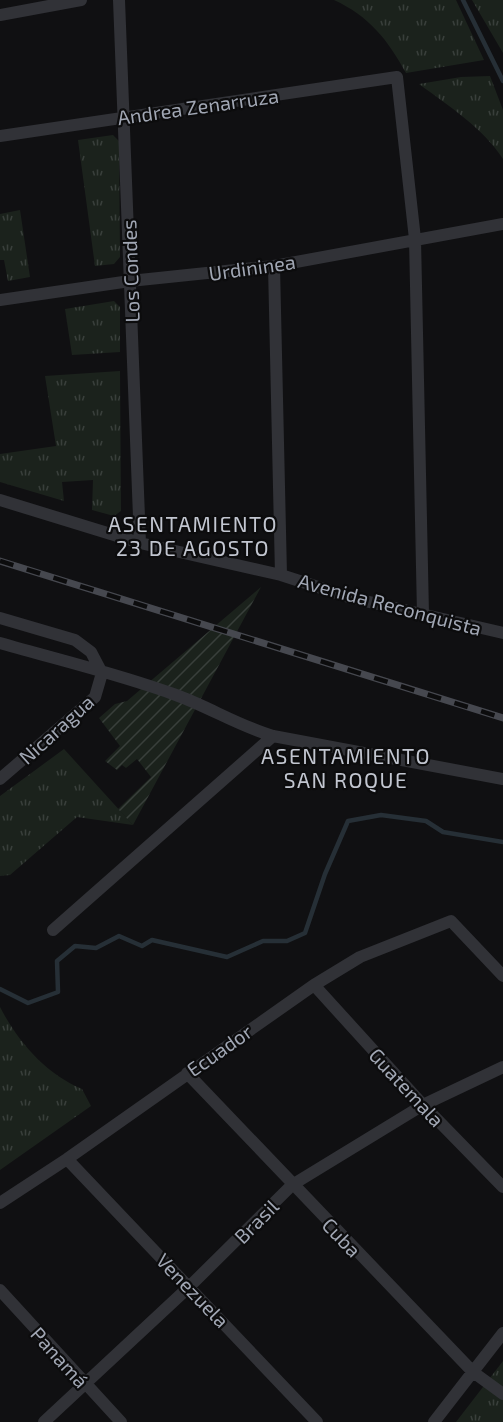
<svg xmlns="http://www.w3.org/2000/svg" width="503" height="1422" viewBox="0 0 503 1422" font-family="'Exo 2',sans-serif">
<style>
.grass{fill:url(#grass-tufts)}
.garden{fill:url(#garden-furrows)}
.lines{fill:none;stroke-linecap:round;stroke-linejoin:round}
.stream{stroke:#262f36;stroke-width:4.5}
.street{stroke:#313237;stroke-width:12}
.rail-casing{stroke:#46484f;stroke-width:7}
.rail{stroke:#0c0c0d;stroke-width:4.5;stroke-dasharray:14;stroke-linecap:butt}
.labels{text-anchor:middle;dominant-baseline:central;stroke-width:4.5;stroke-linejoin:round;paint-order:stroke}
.street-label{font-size:20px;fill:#a1a7b4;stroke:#0c0c0d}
.neighbourhood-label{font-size:21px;letter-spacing:1.5px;fill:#c2c6d0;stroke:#0c0c0d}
</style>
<defs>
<pattern id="grass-tufts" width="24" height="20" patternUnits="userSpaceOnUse" patternTransform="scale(1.5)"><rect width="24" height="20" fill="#1b221c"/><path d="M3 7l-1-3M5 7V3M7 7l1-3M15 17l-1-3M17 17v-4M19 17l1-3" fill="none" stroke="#393f3b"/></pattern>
<pattern id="garden-furrows" width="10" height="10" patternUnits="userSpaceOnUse" patternTransform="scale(1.5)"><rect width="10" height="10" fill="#1b221c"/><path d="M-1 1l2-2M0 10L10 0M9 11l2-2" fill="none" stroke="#393f3b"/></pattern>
</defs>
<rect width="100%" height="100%" fill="#101012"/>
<!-- grass -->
<path class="grass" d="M334,0H456L484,60L406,73C388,40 369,16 334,0Z
M472,0H503V53Z
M490,76L503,110V159C483,128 449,106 419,84L461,77Z
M113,135L119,141L120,257L114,264L95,266L78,140Z
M20,210L30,277L8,281L4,260H0V214Z
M114,301L120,307V352L72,355L65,309Z
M120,371L121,511L114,516L92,510L93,480L62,482L64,501L0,482V454L56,446L45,376Z
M64,749L133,825L77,817L10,875L0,876V796Z
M0,1007C18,1042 46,1074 82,1089L91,1106L0,1170Z
M503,1361V1422H456Z"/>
<!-- garden -->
<path class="garden" d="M261,587L133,825L118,809L151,777L137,759L126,768L122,765L117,770L105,761L120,746L99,718L115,704L127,701Z"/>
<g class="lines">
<!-- stream -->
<path class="stream" d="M463,0L503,81
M0,989L28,1003L58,992L57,961L75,946L96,948L119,936L142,946L152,940L227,957L263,941H287L305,933L325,874L348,821L381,815L426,821L443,832L503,842"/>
<!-- street -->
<path class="street" d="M119,0L140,543
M0,15L81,0
M0,136L397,77L415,239L423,614
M274,266L281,575
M0,300L130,281L274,266L503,224
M0,500L140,543L281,575L352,598L503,633
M0,618L75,640L91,652L102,673
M0,643C59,660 119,674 176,695C209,707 239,726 273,736L503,779
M0,779L95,697L102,673
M53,930L273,736
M314,985L423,1105L503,1187
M187,1073L473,1372L503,1394
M67,1159L317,1422
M0,1203L67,1159L314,985L360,957L451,921L503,976
M0,1290L121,1422
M44,1422L190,1286L292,1185L423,1105L503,1067
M434,1422L503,1333"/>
<!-- rail casing -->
<g class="rail-casing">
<path id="rail" d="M0,561L503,718"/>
</g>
<!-- rail -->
<use href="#rail" class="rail"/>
</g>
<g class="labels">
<!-- street labels -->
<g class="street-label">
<text transform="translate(198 106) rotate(-8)">Andrea Zenarruza</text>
<text transform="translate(252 267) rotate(-8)">Urdininea</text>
<text transform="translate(130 271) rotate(-92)">Los Condes</text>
<text transform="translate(390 604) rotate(15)">Avenida Reconquista</text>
<text transform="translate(56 729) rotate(-42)">Nicaragua</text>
<text transform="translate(219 1050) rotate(-35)">Ecuador</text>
<text transform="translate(407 1087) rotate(47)">Guatemala</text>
<text transform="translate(256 1221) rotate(-45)">Brasil</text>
<text transform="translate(342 1237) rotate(46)">Cuba</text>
<text transform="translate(193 1290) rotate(46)">Venezuela</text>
<text transform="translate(60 1357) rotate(48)">Panamá</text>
</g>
<!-- neighbourhood labels -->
<g class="neighbourhood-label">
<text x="193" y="523">ASENTAMIENTO<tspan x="193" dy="24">23 DE AGOSTO</tspan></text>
<text x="346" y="755">ASENTAMIENTO<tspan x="346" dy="24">SAN ROQUE</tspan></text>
</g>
</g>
</svg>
